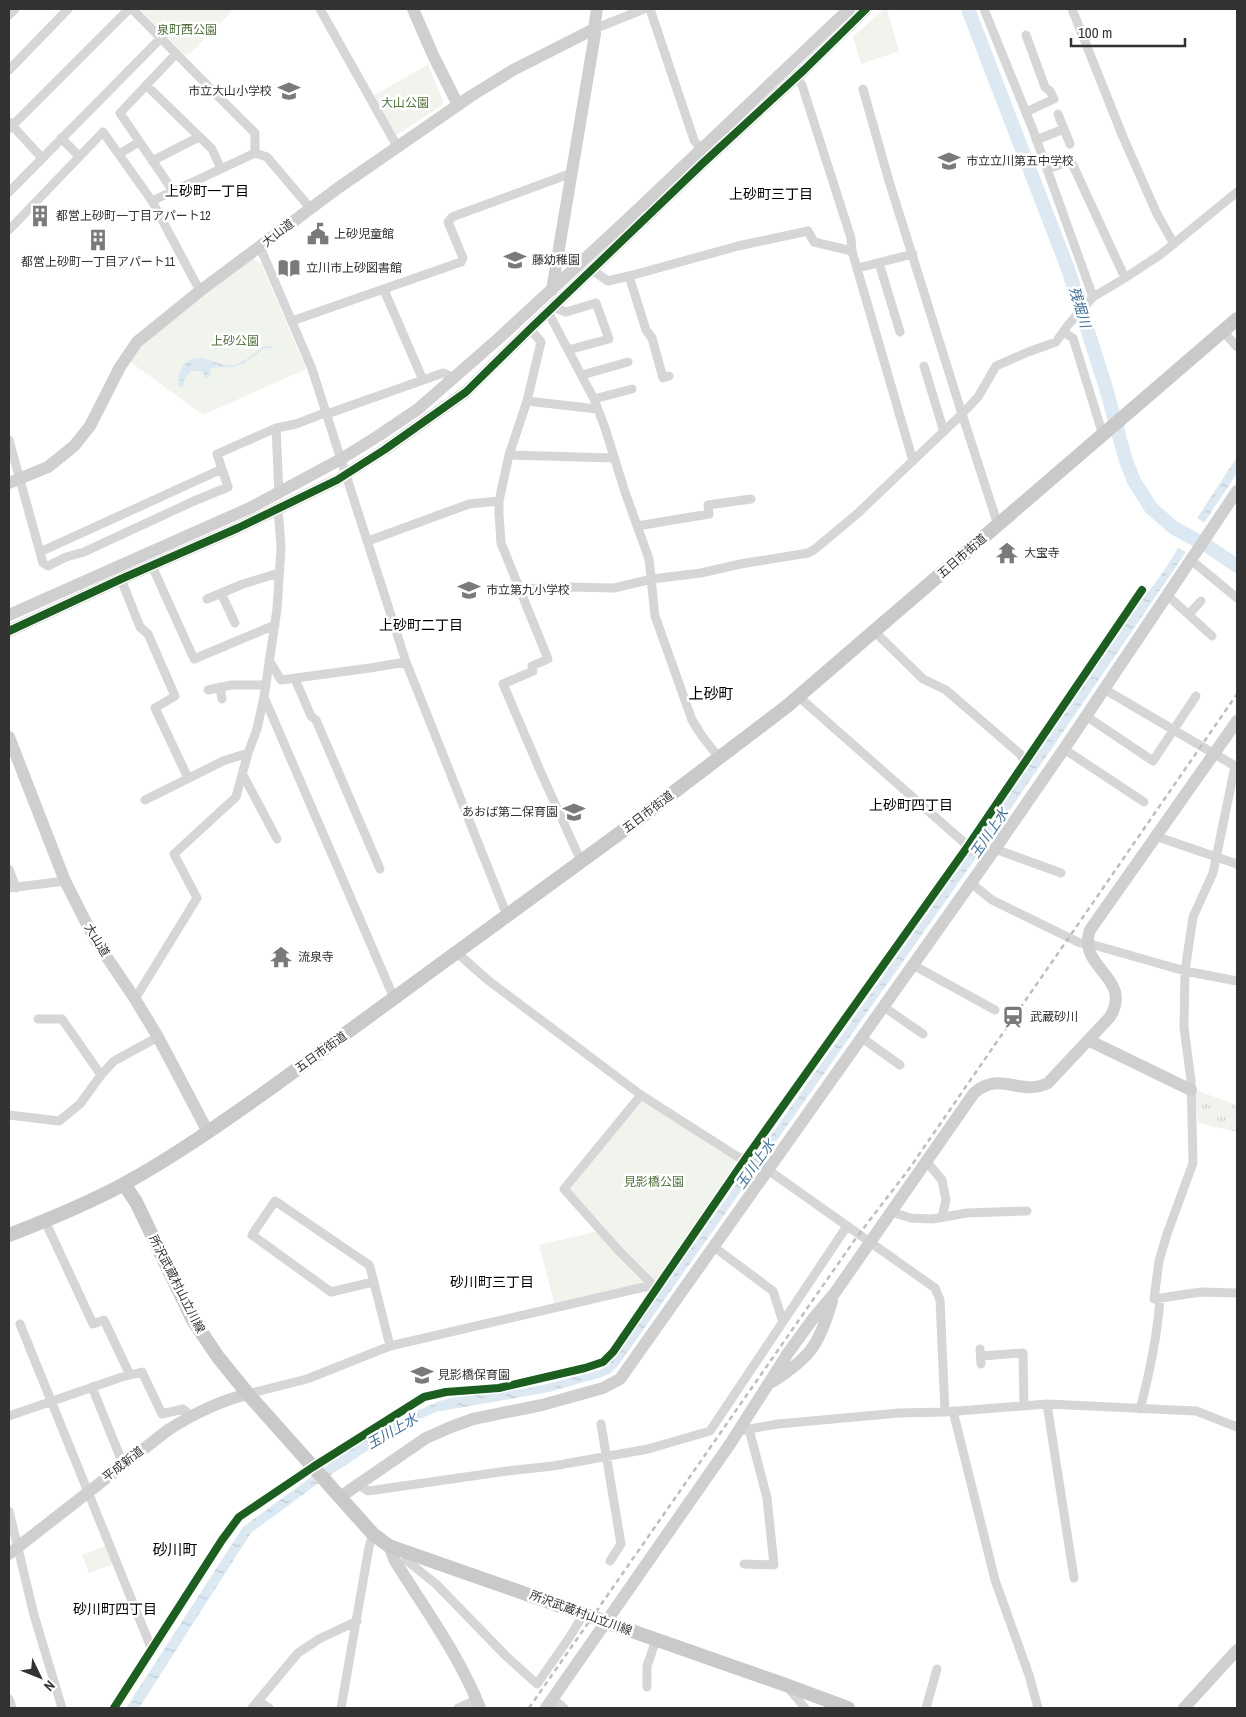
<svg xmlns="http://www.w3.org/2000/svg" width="1246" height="1717" viewBox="0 0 1246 1717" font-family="'Archivo Narrow','Noto Sans JP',sans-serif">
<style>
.grass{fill:url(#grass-tufts)}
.green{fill:#f0f4ed}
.water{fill:url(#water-ripples)}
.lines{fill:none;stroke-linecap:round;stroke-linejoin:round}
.river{stroke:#dce9f3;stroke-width:14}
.street{stroke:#d6d6d6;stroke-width:9}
.secondary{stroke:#cfcfcf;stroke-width:12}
.primary{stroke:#c9c9c9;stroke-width:14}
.rail{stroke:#bebebe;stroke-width:2.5;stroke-dasharray:5 4;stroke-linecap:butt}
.cycleway-casing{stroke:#fff;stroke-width:11}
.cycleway{stroke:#1b5e20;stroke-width:8}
.labels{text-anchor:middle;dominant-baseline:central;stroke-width:5;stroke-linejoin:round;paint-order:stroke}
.park-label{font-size:12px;fill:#526f3e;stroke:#fff}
.poi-label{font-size:12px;fill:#323232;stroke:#fff;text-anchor:start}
.street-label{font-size:12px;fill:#323232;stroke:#fff}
.neighbourhood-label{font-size:14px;fill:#000;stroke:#fff}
.water-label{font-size:14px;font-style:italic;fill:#3e6f96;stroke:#fff}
.quarter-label{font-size:15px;fill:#000;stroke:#fff}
</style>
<defs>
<pattern id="grass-tufts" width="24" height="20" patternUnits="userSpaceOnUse" patternTransform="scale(1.25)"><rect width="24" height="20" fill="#f0f4ed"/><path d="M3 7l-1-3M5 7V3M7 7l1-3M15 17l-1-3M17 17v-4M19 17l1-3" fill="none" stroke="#ced2cc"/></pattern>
<pattern id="water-ripples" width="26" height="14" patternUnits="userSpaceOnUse" patternTransform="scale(1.25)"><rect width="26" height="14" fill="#dce9f3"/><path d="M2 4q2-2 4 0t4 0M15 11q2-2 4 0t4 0" fill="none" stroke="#bdc8d1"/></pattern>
</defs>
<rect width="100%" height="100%" fill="#fff"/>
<!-- grass -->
<path class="grass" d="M1195,1090L1237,1105V1132L1198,1123Z"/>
<!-- green -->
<path class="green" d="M139,9H234L191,53L185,55Z
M884,9H887L899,51L861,64L853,37Z
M428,65L443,101L441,106L395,136L372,96Z
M253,259L261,263L306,369L203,415L129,361L142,342Z
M640,1098L747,1162L659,1283L555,1306L539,1245L603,1230L567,1188Z
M106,1546L113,1564L89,1573L82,1555Z"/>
<!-- water -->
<path class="water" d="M264,346H270L274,349L265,348L243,364L233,367L210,368L211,375L205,379L203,371H191L183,381L184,387H179C175,372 186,356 203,358C214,360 221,367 233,365C245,362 254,354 264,346Z
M1237,457V473L1204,523L1197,518Z
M1178,548L1186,552L1007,814L617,1367L609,1374L602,1377L549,1392L436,1412L420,1419L388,1437L320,1482L251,1533L139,1708H126L243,1527L326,1466L380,1430L410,1414L437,1402L450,1398L530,1388L598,1371L608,1366L968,856L1143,599L1164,571Z"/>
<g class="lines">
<!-- river -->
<path class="river" d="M968,9L1068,269L1106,388L1126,461L1134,481L1151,508L1174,528L1206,545L1237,566"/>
<!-- street -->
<path class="street" d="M132,9C173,50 213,92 255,133V153
M320,9L397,146
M650,9L694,140L701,150
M984,9L1033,130L1093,297
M1072,9L1123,137L1157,214L1174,244
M9,15L15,9
M594,29L644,9
M1026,35L1045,87L1050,91L1054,99L1026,112
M172,58L120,113L173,191
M9,70L68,9
M796,77L802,85L851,238L852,251L913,461
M146,85L212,149L221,169
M863,89L889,181L962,414L998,525
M1058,114L1070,144
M9,122L42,158
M9,129L129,9
M61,138L79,156
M1036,140L1064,129
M119,154L139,142
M152,161L199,137
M1047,169L1071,161L1125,278
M9,192L161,38
M152,201L255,153L267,157L311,209
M9,230L103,132L152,201L200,291
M260,247L312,369L406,662L504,908L509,914
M879,263L900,332
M858,268L913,254
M592,270L608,281L633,275L738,246L808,231L814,242L852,251
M629,276L646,330L652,338L663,378L669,376
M384,290L423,380
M553,307L566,312L596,303L609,339L568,350
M548,312L594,399L605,428L625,492L649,559L655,616L692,720L702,736L720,759
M292,321L461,262L463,258L448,222L452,217L572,173
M530,329L541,342L527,401L509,455L499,501V514L501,543L548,659L532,666L533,671L503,684L542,775L581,861
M1223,331L1237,347
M1063,332L1073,338L1103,435
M924,366L944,432
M582,375L628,362
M594,399L632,389
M527,401L597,409
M327,414L443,373L455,378
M276,428L279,494
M9,440L43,563L48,566L66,557L84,552L194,501L228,487L217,454L276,428L296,424L327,412
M509,455L614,458
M637,526L709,514L708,505L751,499
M368,541L469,504L499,501
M40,552L222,469
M1191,560L1237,598
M152,566L194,659L275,625
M121,579L140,627L148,634L175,696L155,708L188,778
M519,589L569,587L614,588L652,579L701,573L740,564L808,553L815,549L857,514L962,414L978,397L996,366L1028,352L1056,342L1068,325L1093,297L1120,281L1160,255L1237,192
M221,593L235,623
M1167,595L1212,636
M207,599L243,584L279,573
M1189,614L1201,601
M874,631L923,679L946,690L1020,754L1025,762
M269,660L281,680L370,668L406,662
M295,679L311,716L316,720L380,869
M220,687L222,699
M1104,689L1235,766L1213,873L1193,917L1185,971L1184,1028L1191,1080L1193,1163L1167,1234L1159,1261L1154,1299L1201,1292L1237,1293
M208,690L231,685H266
M264,697L394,998
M799,697L968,846L987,861
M1086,716L1153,761L1196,696
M1064,749L1144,802
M243,775L277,839
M145,800L223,761L248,753
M1155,836L1237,864
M995,849L1061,873
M9,869L16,888
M971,883L992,900L1080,943H1087L1185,971L1237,981
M9,888L65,881
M456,952L489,981L641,1095L738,1157C750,1158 757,1167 768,1170L935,1288L940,1300L945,1412
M913,965L995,1010
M135,999L197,898L174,854L236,797L248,753L257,729L264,697L277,609L281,548L279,520L277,510
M884,1007L923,1034
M38,1019H62L101,1075
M862,1038L900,1065
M641,1095L564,1189L619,1251L653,1285
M9,1115L59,1121L80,1104L101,1075L114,1061L158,1037
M926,1161L942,1180L946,1200L942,1217
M891,1212L911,1218L932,1219L967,1213L1027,1211
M45,1221L93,1324L104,1320L130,1375
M714,1247L773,1291L783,1322
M373,1282L331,1292L252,1235L275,1201L369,1265L371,1271L390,1346
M20,1324L152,1650
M980,1349L981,1364
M981,1356L1023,1353L1024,1406
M92,1387L123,1464
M248,1394L307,1379L390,1346L653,1285H660
M1047,1404L1074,1578
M1140,1409C1150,1372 1157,1337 1160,1299
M953,1411L995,1580L1029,1675L1038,1708
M9,1416L122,1377L142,1372L162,1414L183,1409L191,1416
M601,1424L621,1544L610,1561
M738,1431L778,1424L899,1413L945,1412L1047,1404L1196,1411L1237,1427
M359,1485L368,1491L507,1471L553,1466L648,1449L710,1431L847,1226
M9,1511L34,1615L62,1708
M405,1552L406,1560L436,1584L506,1656L537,1684L569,1638L583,1615
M744,1564L774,1565L767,1498L749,1429
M786,1685L805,1708
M647,1687V1666L656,1640
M9,1699L12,1708
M553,1699L564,1708
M258,1701L269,1708
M114,1708L222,1540L239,1517L313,1467L424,1397L446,1392L499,1388L585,1368L603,1362L613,1352L746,1158L968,846L1142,590
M252,1708L298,1653L319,1639L357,1621
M341,1708L369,1547L373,1534
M458,1708L476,1700
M926,1708L937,1669"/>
<!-- secondary -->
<path class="secondary" d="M413,9L433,55L458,105
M552,290L595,34L594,29L597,9
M9,483L48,467L74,446L90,426L120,367L137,342L200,291L338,188L471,96L513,70L594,29
M9,615L252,507L341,459L378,436L418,409L498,339L630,217L849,9
M9,631L121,579L238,528L337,480L384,450L466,392L530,329L703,163L804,70L866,9
M9,737L65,881L94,938L135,999L158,1037L208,1132
M1088,1040L1191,1090
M772,1382C811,1357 819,1345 832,1301
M340,1497L426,1438L451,1427L473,1419L542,1405L603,1388L620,1379L995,849L1064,749L1237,491
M389,1546L395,1561C425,1609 459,1655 480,1708
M9,1554L168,1430C193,1414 219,1401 248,1394
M546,1708L730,1444L788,1353L812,1320L834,1294L974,1093C1000,1070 1020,1097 1048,1083L1110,1017C1134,977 1076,968 1090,930L1237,721
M1184,1708L1237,1650"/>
<!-- primary -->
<path class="primary" d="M124,1184L136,1202L193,1320L218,1357L248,1394L355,1514L373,1534L389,1546L786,1685L848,1708
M9,1235C48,1220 87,1204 124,1184C175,1156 223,1122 271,1088L624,830L786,707L1237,319"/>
<!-- rail -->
<path class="rail" d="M529,1708L856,1238L909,1169L1237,694"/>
<!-- cycleway casing -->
<g class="cycleway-casing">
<path id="cycleway" d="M9,631L121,579L238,528L337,480L384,450L466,392L530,329L703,163L804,70L866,9
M114,1708L222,1540L239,1517L313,1467L424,1397L446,1392L499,1388L585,1368L603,1362L613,1352L746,1158L968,846L1142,590"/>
</g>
<!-- cycleway -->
<use href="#cycleway" class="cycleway"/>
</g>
<!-- icons -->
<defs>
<g id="school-bare" transform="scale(1.725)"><path d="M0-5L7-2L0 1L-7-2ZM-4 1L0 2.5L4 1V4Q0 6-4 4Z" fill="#7a7a7a" stroke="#fff" stroke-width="2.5" paint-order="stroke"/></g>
<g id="building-bare" transform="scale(1.725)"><path d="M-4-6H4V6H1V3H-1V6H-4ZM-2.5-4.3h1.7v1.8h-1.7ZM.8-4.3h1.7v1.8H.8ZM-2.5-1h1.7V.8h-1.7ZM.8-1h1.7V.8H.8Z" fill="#7a7a7a" stroke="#fff" stroke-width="2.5" paint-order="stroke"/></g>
<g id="civic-bare" transform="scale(1.725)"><path d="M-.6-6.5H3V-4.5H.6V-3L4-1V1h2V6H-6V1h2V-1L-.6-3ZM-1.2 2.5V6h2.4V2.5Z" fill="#7a7a7a" stroke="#fff" stroke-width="2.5" paint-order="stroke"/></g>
<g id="library-bare" transform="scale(1.725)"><path d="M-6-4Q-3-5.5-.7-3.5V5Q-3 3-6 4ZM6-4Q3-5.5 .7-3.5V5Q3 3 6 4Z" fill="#7a7a7a" stroke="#fff" stroke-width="2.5" paint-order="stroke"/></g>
<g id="temple-bare" transform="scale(1.725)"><path d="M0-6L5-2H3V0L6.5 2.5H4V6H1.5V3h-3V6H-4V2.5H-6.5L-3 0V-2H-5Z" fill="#7a7a7a" stroke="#fff" stroke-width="2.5" paint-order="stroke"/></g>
<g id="station-bare" transform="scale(1.725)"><path d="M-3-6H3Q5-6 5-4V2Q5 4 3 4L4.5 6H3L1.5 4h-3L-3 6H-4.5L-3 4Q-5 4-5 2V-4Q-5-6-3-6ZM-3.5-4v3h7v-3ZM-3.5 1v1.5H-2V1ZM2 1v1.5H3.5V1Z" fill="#7a7a7a" stroke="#fff" stroke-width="2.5" paint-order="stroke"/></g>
</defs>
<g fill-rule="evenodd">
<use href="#school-bare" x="289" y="91"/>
<use href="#school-bare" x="949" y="161"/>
<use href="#building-bare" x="40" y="216"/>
<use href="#civic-bare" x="318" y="234"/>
<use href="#building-bare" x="98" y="240"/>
<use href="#school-bare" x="515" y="260"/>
<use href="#library-bare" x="289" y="268"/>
<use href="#temple-bare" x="1007" y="553"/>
<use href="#school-bare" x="469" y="590"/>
<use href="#school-bare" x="574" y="812"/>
<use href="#temple-bare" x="281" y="957"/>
<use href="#station-bare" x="1013" y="1017"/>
<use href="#school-bare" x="422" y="1375"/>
</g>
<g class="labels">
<!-- park labels -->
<g class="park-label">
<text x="187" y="30">泉町西公園</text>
<text x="405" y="103">大山公園</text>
<text x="235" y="341">上砂公園</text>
<text x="654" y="1182">見影橋公園</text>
</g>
<!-- poi labels -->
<g class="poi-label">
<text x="272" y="91" text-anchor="end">市立大山小学校</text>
<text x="966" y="161">市立立川第五中学校</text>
<text x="56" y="216">都営上砂町一丁目アパート12</text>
<text x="334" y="234">上砂児童館</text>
<text x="532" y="260">藤幼稚園</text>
<text x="98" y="262" text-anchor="middle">都営上砂町一丁目アパート11</text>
<text x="306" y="268">立川市上砂図書館</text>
<text x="1024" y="553">大宝寺</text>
<text x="486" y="590">市立第九小学校</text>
<text x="558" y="812" text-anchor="end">あおば第二保育園</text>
<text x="298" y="957">流泉寺</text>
<text x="1030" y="1017">武蔵砂川</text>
<text x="438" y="1375">見影橋保育園</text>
</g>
<!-- street labels -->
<g class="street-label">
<text transform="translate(278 233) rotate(-38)">大山道</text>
<text transform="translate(962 556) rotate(-41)">五日市街道</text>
<text transform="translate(648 812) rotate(-37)">五日市街道</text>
<text transform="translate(97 940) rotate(59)">大山道</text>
<text transform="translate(321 1052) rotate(-36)">五日市街道</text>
<text transform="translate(177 1284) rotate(63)">所沢武蔵村山立川線</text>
<text transform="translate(123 1464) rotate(-38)">平成新道</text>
<text transform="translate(581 1613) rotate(20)">所沢武蔵村山立川線</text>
</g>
<!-- neighbourhood labels -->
<g class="neighbourhood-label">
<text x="207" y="191">上砂町一丁目</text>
<text x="771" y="194">上砂町三丁目</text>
<text x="421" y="625">上砂町二丁目</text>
<text x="911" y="805">上砂町四丁目</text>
<text x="492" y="1282">砂川町三丁目</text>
<text x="115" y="1609">砂川町四丁目</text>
</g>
<!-- water labels -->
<g class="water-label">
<text transform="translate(1080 307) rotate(73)">残堀川</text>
<text transform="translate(989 833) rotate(-56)">玉川上水</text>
<text transform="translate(755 1164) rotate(-55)">玉川上水</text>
<text transform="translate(392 1431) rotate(-30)">玉川上水</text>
</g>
<!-- quarter labels -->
<g class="quarter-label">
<text x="711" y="693">上砂町</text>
<text x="175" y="1549">砂川町</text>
</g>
</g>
<!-- border -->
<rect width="1246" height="1717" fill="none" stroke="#323232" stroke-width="20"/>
<!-- north arrow -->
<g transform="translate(40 1677) rotate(133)" stroke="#ffffff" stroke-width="4" paint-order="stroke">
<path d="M0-4L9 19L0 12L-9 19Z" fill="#323232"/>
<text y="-8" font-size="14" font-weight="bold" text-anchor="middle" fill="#323232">N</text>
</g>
<!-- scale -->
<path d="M1071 38v8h114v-8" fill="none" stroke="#323232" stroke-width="2.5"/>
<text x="1078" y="38" font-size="15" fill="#323232" stroke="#ffffff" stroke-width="4" paint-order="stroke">100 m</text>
</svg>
